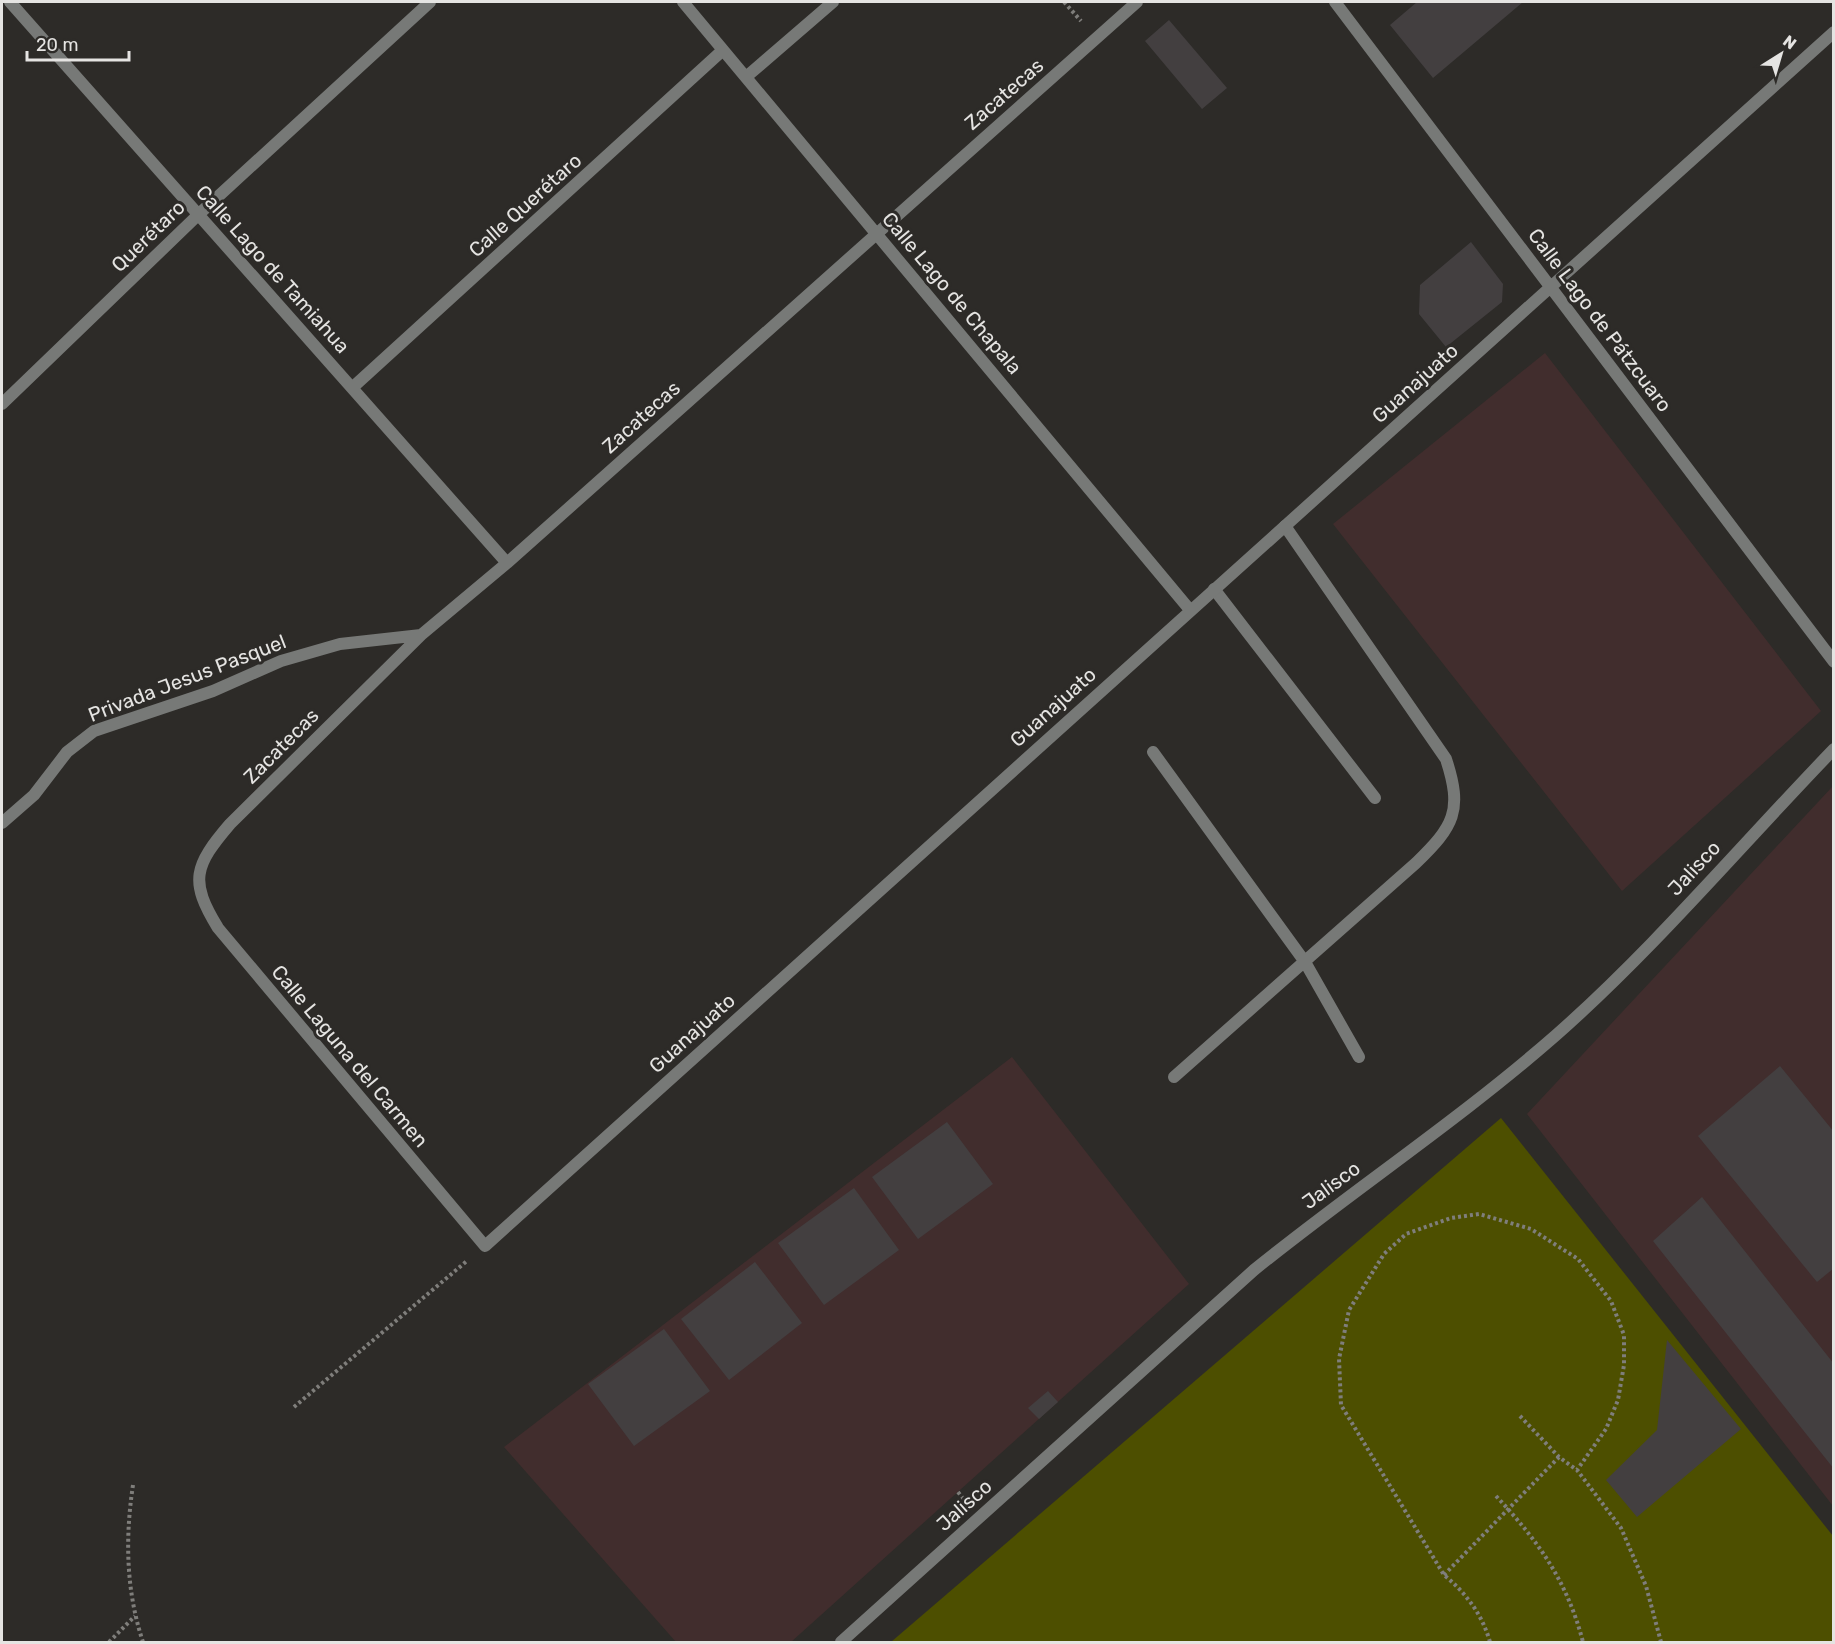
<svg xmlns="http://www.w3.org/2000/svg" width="1835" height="1644" viewBox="0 0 1835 1644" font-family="Rubik,sans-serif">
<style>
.education{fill:#412d2d}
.green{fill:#4d4f00}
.building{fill:#433f40}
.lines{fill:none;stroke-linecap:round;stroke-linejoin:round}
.path{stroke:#7f7e7b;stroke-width:4;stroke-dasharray:3 3;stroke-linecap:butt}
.lane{stroke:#777977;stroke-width:12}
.street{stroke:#777977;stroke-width:12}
.labels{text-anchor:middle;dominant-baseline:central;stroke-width:6;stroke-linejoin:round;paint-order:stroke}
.street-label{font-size:20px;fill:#e5e4e2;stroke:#2d2b28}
</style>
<rect width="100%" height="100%" fill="#2d2b28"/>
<!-- education -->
<path class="education" d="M1545,353L1821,711L1622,891L1333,524Z
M1833,786V1506L1527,1114Z
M1012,1057L1189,1284L791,1642H676L504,1447Z"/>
<!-- green -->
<path class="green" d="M1501,1118L1833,1536V1642H891Z"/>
<!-- building -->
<path class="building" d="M1417,2H1523L1433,78L1390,25Z
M1169,20L1227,88L1202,109L1145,41Z
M1471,242L1503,284L1502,302L1446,347L1419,314L1420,285Z
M1780,1066L1834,1132V1268L1817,1282L1698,1136Z
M947,1122L993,1184L918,1239L872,1177Z
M854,1188L899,1250L824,1305L778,1243Z
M1702,1197L1834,1364V1469L1653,1241Z
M755,1262L802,1323L729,1380L681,1319Z
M664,1329L710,1391L634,1446L588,1384Z
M1667,1340L1741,1429L1637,1517L1606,1480L1657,1430Z
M1048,1391L1058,1402L1039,1419L1028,1408Z"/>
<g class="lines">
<!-- path -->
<path class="path" d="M1064,2L1081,21
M294,1407L468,1260
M1520,1416L1559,1457L1577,1470L1621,1528L1646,1586L1661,1642
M133,1485C125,1538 126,1591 143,1642
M958,1492L965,1501
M1496,1496C1539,1542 1567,1581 1583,1642
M1444,1575L1559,1457
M109,1642L135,1616
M1490,1642C1482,1614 1466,1593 1444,1575L1341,1405L1339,1359L1349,1310L1384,1254L1406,1234L1451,1218L1479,1214L1531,1229L1578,1259L1611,1301L1624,1335V1365L1618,1400L1606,1429L1577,1470"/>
<!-- lane -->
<path class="lane" d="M1214,589L1375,798
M1153,752L1305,962L1359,1057
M1174,1077L1416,863C1454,826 1463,811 1446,759L1285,526"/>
<!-- street -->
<path class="street" d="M10,2L507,563
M683,2L1190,610
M1137,2L507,563L421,635L230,824C194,866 189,881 218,928L485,1246L1834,32
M1335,2L1834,662
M746,77L833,2
M352,388L723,50
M2,404L199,214L430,2
M2,823L34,795L67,752L94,731L213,691L281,661L340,644L421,635
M841,1642L1254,1270C1353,1190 1459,1120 1555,1036C1653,950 1743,843 1834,749"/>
</g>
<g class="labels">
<!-- street labels -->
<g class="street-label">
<text transform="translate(1004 94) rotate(-41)">Zacatecas</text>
<text transform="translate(525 205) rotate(-42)">Calle Querétaro</text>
<text transform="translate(148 236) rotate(-44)">Querétaro</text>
<text transform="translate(273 269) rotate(48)">Calle Lago de Tamiahua</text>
<text transform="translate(952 293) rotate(50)">Calle Lago de Chapala</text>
<text transform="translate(1600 320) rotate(53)">Calle Lago de Pátzcuaro</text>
<text transform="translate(1415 383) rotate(-42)">Guanajuato</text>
<text transform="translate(641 417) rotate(-42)">Zacatecas</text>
<text transform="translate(187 678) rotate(-21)">Privada Jesus Pasquel</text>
<text transform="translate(1053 707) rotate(-42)">Guanajuato</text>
<text transform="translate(281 746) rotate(-45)">Zacatecas</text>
<text transform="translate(1694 868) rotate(-47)">Jalisco</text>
<text transform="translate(692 1033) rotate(-42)">Guanajuato</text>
<text transform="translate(350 1056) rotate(50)">Calle Laguna del Carmen</text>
<text transform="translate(1331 1185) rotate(-36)">Jalisco</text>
<text transform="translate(964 1505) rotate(-42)">Jalisco</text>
</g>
</g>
<!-- border -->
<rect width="1835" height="1644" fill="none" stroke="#e5e4e2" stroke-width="6"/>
<!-- north arrow -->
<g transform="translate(1781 54) rotate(37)" stroke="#2d2b28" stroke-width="4.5" paint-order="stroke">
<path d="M0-4.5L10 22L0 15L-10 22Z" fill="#e5e4e2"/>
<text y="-9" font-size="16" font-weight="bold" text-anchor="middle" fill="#e5e4e2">N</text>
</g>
<!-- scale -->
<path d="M27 51v9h102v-9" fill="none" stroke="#e5e4e2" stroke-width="3"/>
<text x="36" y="51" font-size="18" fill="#e5e4e2" stroke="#2d2b28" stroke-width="4.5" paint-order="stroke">20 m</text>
</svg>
